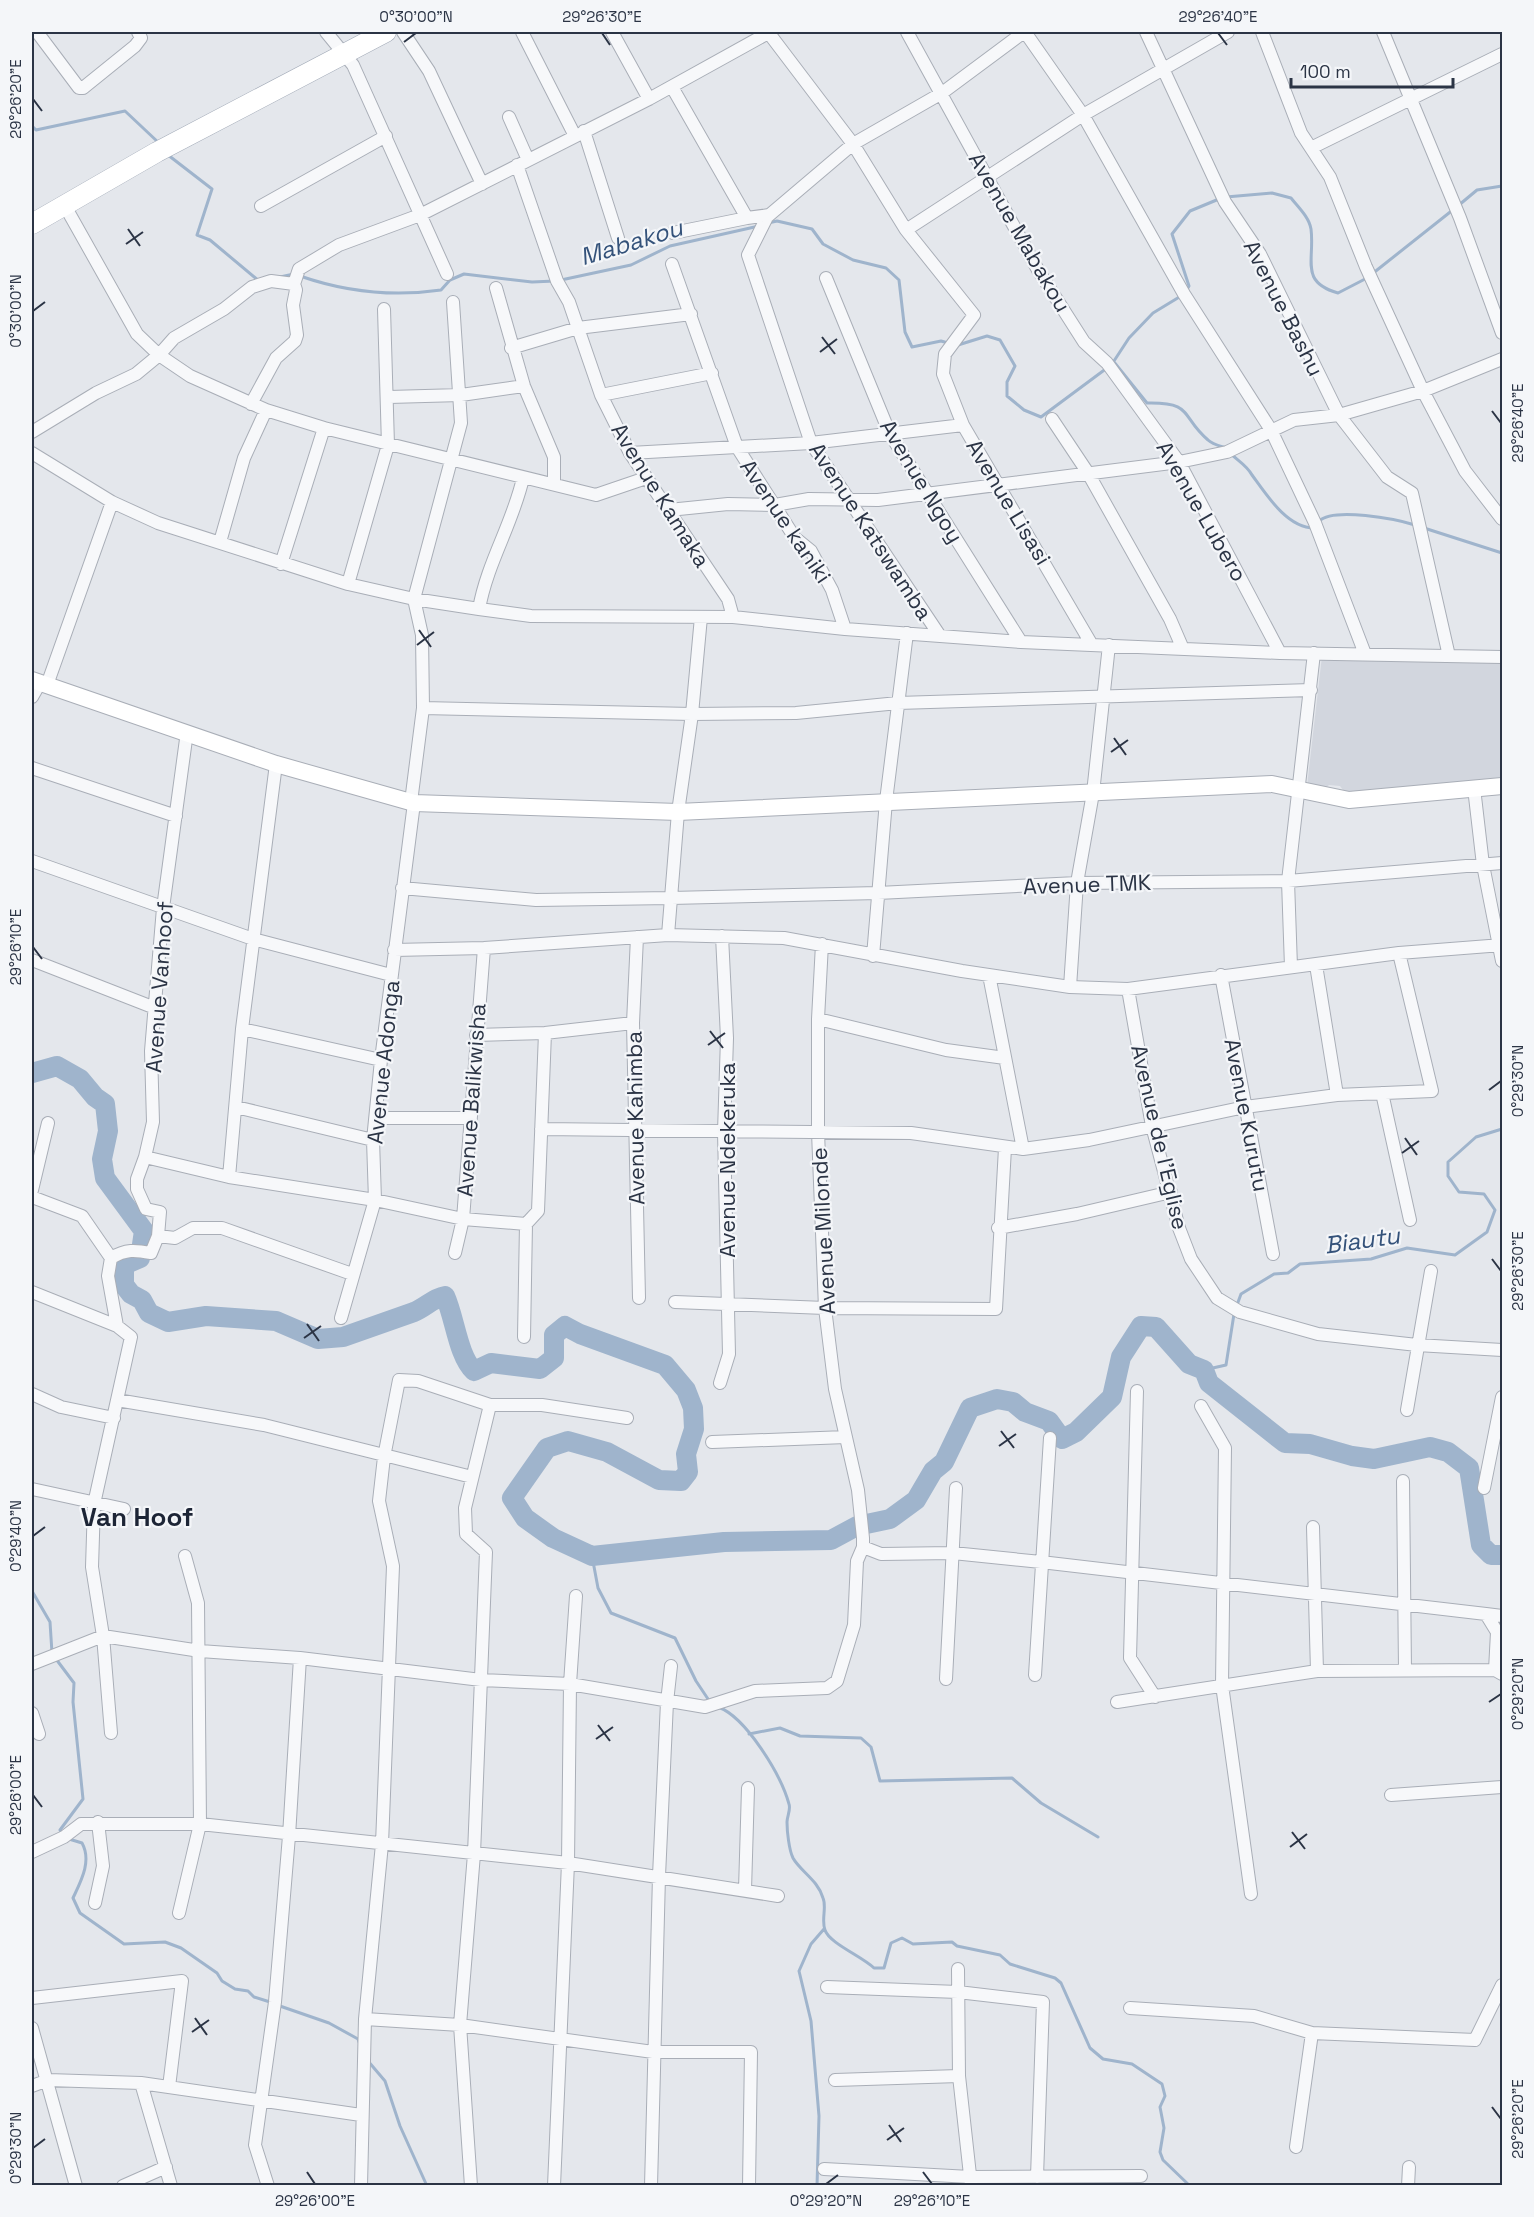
<svg xmlns="http://www.w3.org/2000/svg" width="1534" height="2217" viewBox="0 0 1534 2217" font-family="'Space Grotesk',sans-serif">
<style>
.built{fill:#d2d6de}
.lines{fill:none;stroke-linecap:round;stroke-linejoin:round}
.stream{stroke:#9fb4cc;stroke-width:3}
.river{stroke:#9fb4cc;stroke-width:20}
.street-casing{stroke:#a9aeb7;stroke-width:14}
.secondary-casing{stroke:#a9aeb7;stroke-width:18}
.primary-casing{stroke:#a3abb8;stroke-width:21}
.street{stroke:#f7f8fa;stroke-width:12}
.secondary{stroke:#fff;stroke-width:16}
.primary{stroke:#fff;stroke-width:20}
.ticks{fill:none;stroke:#2b3445;stroke-width:2}
.labels{text-anchor:middle;dominant-baseline:central;stroke-width:4.5;stroke-linejoin:round;paint-order:stroke}
.street-label{font-size:22px;fill:#2b3445;stroke:#f4f6f9}
.water-label{font-size:24px;font-style:italic;fill:#34527a;stroke:#f4f6f9}
.quarter-label{font-size:26px;font-weight:bold;fill:#1d2536;stroke:#f4f6f9}
.neatline{fill:none;stroke:#2b3445;stroke-width:2}
.ticks-label{font-size:15px;text-anchor:middle;fill:#2b3445}
</style>
<rect width="100%" height="100%" fill="#e4e7ec"/>
<!-- built -->
<path class="built" d="M1322,656L1502,659V777L1347,795L1340,786L1329,785L1322,791L1307,786Z"/>
<g class="lines">
<!-- stream -->
<path class="stream" d="M32,126L36,130L125,111L159,143
M168,155L212,189L197,235L210,240L259,281
M1226,197L1272,193L1291,198C1298,207 1309,217 1311,229C1315,260 1299,282 1338,293L1367,278
M1459,205L1477,190L1502,186
M768,223L777,221L812,229L823,244L853,260L886,268L899,280L905,332L912,347L941,341L948,343
M1372,274L1454,209
M300,276C346,292 393,297 441,290L450,280L464,274L532,282L555,281
M280,277L294,274
M561,280L631,265L670,246L759,226
M1186,291L1189,286L1172,234L1190,211L1219,199
M958,345L987,336L1000,340L1015,366L1007,382V396L1024,410L1041,417L1107,368
M1114,362L1147,403C1194,402 1180,416 1208,440C1212,444 1220,446 1226,448
M1112,364L1129,338L1153,313L1181,296
M1232,455C1239,461 1248,467 1252,475C1266,494 1287,528 1314,528
M1319,521C1334,507 1396,519 1415,525
M1424,528L1502,553
M1237,1305L1241,1294L1274,1274L1288,1273L1300,1264L1371,1259L1407,1248L1455,1255L1487,1232L1495,1210L1484,1194L1459,1192L1448,1176V1162L1476,1137L1502,1129
M1204,1370L1226,1365L1234,1314
M592,1556L598,1588L611,1613L675,1638L696,1681L710,1702
M32,1591L50,1622L52,1653
M56,1659L74,1683L73,1702L83,1799L60,1830L62,1833
M718,1707C746,1717 781,1775 789,1804C791,1810 787,1816 787,1822C787,1831 789,1850 793,1858C800,1871 818,1880 823,1898C827,1907 821,1920 825,1930C829,1943 863,1957 874,1968H884L891,1943L902,1938L913,1944L952,1942L957,1946L1000,1955L1010,1964L1055,1978L1061,1983L1090,2048L1103,2059L1132,2064L1162,2084L1165,2096L1160,2107L1164,2128L1160,2152L1163,2160L1190,2186
M749,1734L780,1728L800,1736L861,1738L871,1747L880,1781L1012,1778L1041,1803L1098,1837
M69,1839L82,1843C92,1861 81,1881 73,1898L80,1913L124,1944L165,1942L181,1948L217,1973L222,1981L235,1989L248,1991L254,1997L270,2002
M277,2005L329,2023L358,2039L359,2042
M368,2061L385,2081L400,2126L427,2186
M817,2186L819,2116L811,2021L799,1971L811,1944L824,1929"/>
<!-- river -->
<path class="river" d="M32,1073L57,1066L80,1079L95,1097L105,1104L108,1131L102,1159L105,1178L144,1231L140,1258L124,1265V1285L131,1294L142,1300L149,1313L168,1322L206,1316L276,1321L318,1339L343,1337L414,1312C426,1307 433,1298 445,1296C455,1318 458,1356 474,1371L491,1363L540,1369L554,1358V1335L565,1326L580,1334L665,1365L686,1390L693,1408L694,1429L686,1454L688,1472L681,1481L659,1480L607,1452L568,1441L547,1448L512,1498L525,1518L553,1538L592,1556L724,1542L831,1540L857,1526L890,1519L916,1500L933,1471L944,1462L970,1408L997,1399L1013,1402L1025,1412L1049,1421L1062,1439L1076,1432L1112,1397L1121,1357L1141,1326L1156,1327L1189,1364L1204,1370L1209,1383L1285,1443L1310,1444L1352,1456L1374,1459L1430,1447L1448,1452L1469,1468L1481,1545L1491,1555H1502"/>
<!-- street casing -->
<g class="street-casing">
<path id="street" d="M37,32L79,88H83L135,46L141,38L138,32
M326,32L353,65L447,274
M403,32L429,71L482,184
M522,32L575,136
M612,32L649,99
M768,32L853,144L906,230L974,315L945,354L943,374L963,425L1092,645
M907,32L1038,270L1084,342L1107,363L1179,462L1280,653
M1025,32L1083,115L1184,294L1271,430L1315,523L1365,654
M1146,32L1225,202L1260,254L1339,415L1387,477L1412,493L1449,656
M1262,32L1301,133L1330,177L1366,267L1423,391L1465,471L1502,519
M1383,32L1460,218L1502,333
M672,87L747,218L769,215
M509,117L528,160
M584,131L618,238
M1313,147L1502,54
M517,165L557,281L569,302L601,395L630,453L728,599L733,617
M65,206L137,334L159,355L190,376L266,410L324,428L596,495L646,478
M261,206L386,136
M906,230L1083,115L1228,32
M673,233L747,218
M672,264L737,447L795,538L811,551L832,590L845,629
M826,278L890,434L1021,642
M496,288L524,386L554,457V483
M511,348L578,328L691,314
M601,395L712,373
M389,397L461,395L524,386
M251,404L276,358L295,341L297,335L293,305L296,290L294,284
M1052,419L1088,473L1170,619L1183,649
M32,432L96,393L136,374L159,355L174,338L224,309L252,287L271,281L294,284L299,269L339,245L420,215L649,99L770,32
M32,453L112,502L158,523L348,584L414,599L479,609L531,616L733,617L845,629L1021,642L1280,653L1502,657
M630,453L811,443L963,425
M669,510L728,504L775,505L809,499L878,500L1179,462L1227,452L1294,420L1339,415L1423,391L1502,359
M220,542L244,458L266,410
M281,564L324,428
M348,584L388,445L384,309
M479,609C487,563 513,523 523,478
M940,636L811,443L748,255L767,217L853,144L942,93L1024,32
M47,685L112,502
M32,697L40,683
M423,708L692,714L796,713L898,703L1311,690
M32,768L176,816
M1474,788L1483,865L1502,961
M411,802L423,708L422,635L414,599L461,423L453,302
M32,861L253,939L391,975
M402,888L536,900L671,898L878,893L1077,883L1288,881L1502,863
M668,935L678,812L692,714L701,617
M637,937L633,1023L639,1298
M394,950L484,948L668,935L784,938L962,971L1070,987L1128,989L1399,953L1502,945
M873,956L886,801L907,633
M32,960L155,1008
M1316,965L1337,1095
M1291,967L1288,881L1314,653
M989,975L1023,1149
M1221,975L1273,1254
M1070,987L1077,883L1093,793L1109,645
M1128,989L1152,1126L1179,1228L1191,1259L1217,1298L1240,1312L1318,1334L1417,1345L1502,1350
M818,1019L946,1050L1005,1058
M242,1029L381,1060
M476,1035L545,1033L633,1023
M1382,1093L1410,1220
M236,1107L373,1140
M376,1118H468
M541,1129L911,1133L1023,1149L1089,1140L1245,1107L1337,1095L1432,1091L1399,953
M145,1157L229,1177L375,1200L463,1219L526,1224L524,1337
M229,1177L242,1029L276,764
M32,1190L48,1123
M32,1197L82,1216L111,1258
M526,1224L538,1211L545,1033
M998,1228L1077,1214L1171,1192
M158,1236L175,1238L193,1228H222L352,1274
M455,1253L463,1219L484,948
M32,1292L117,1326
M675,1302L825,1308L996,1309L1005,1148
M341,1318L375,1200L373,1140L381,1060L414,803
M720,1383L729,1354L724,1132L727,1038L722,936
M1137,1391L1130,1658L1155,1697
M32,1394L61,1407L114,1418
M117,1400L264,1425L472,1477
M1201,1406L1225,1448L1222,1685L1251,1894
M1407,1410L1431,1271
M712,1442L846,1437
M1403,1481L1405,1670
M1484,1488L1502,1397
M32,1489L124,1509
M1313,1527L1317,1671
M863,1547L881,1554L953,1553L1041,1562L1486,1614L1497,1632L1495,1670L1502,1674
M1486,1614L1502,1616
M32,1664L103,1636L200,1651L300,1658L481,1680L570,1684L705,1707L755,1691L827,1688L837,1681L854,1625L857,1561L863,1547V1538L858,1490L835,1389L825,1308L818,1132V1019L822,944
M1035,1675L1050,1438
M946,1679L956,1488
M1117,1702L1317,1671L1495,1670
M32,1713L39,1734
M111,1733L103,1636L92,1567L94,1504L131,1337L117,1326L108,1276L111,1258C126,1249 135,1250 151,1253L158,1236L160,1212L146,1209L137,1189V1179L145,1157L153,1122L151,1051L163,908L187,732
M1391,1795L1502,1787
M32,1852L64,1837L81,1824H200L568,1863L778,1896
M745,1890L748,1788
M95,1903L103,1866L98,1822
M179,1913L200,1824L198,1603L185,1556
M958,1969L959,2076L971,2184
M827,1987L958,1992L1043,2002L1037,2177
M32,1998L182,1981L169,2087
M1130,2008L1254,2016L1312,2033L1475,2040L1502,1985
M365,2019L460,2025L653,2052H751L749,2186
M32,2028L76,2186
M835,2080L959,2076
M141,2083L171,2186
M32,2086L48,2080L141,2083L361,2115
M1296,2147L1312,2033
M824,2169L970,2177L1141,2176
M123,2186L166,2167
M268,2186L255,2145L275,2002L289,1836L300,1658
M361,2186L365,2019L382,1844L393,1566L379,1501L384,1457L399,1380L418,1381L490,1405H542L627,1418
M471,2186L460,2025L474,1854L486,1552L466,1534L465,1508L490,1405
M554,2186L568,1863L570,1684L576,1596
M651,2186L659,1876L667,1702L671,1666
M1408,2186L1409,2167"/>
</g>
<!-- secondary casing -->
<g class="secondary-casing">
<path id="secondary" d="M32,680L276,764L414,803L678,812L1272,784L1349,800L1502,786"/>
</g>
<!-- primary casing -->
<g class="primary-casing">
<path id="primary" d="M32,224L157,152L386,32"/>
</g>
<!-- street -->
<use href="#street" class="street"/>
<!-- secondary -->
<use href="#secondary" class="secondary"/>
<!-- primary -->
<use href="#primary" class="primary"/>
</g>
<!-- ticks -->
<path class="ticks" d="M602,33L610,45M1218,33L1227,45M404,42L416,33M33,99L42,111M128,229L140,246M126,244L143,232M33,311L45,302M822,337L835,354M820,352L837,339M1492,411L1501,423M419,630L431,647M417,645L434,632M1114,738L1126,755M1111,752L1128,740M33,947L42,959M710,1031L723,1048M708,1045L725,1033M1489,1090L1501,1081M1405,1138L1417,1155M1402,1153L1419,1141M1492,1259L1501,1271M307,1324L319,1341M304,1338L321,1326M1001,1431L1014,1448M999,1446L1016,1434M33,1536L45,1527M1489,1702L1501,1694M598,1725L610,1741M596,1739L613,1727M33,1795L42,1807M1292,1832L1305,1849M1290,1847L1307,1834M195,2018L207,2035M192,2032L209,2020M1492,2107L1501,2119M889,2125L901,2142M887,2140L904,2128M33,2148L45,2139M307,2172L315,2184M923,2172L932,2184M826,2184L838,2175"/>
<g class="labels">
<!-- street labels -->
<g class="street-label">
<text transform="translate(1020 232) rotate(60)">Avenue Mabakou</text>
<text transform="translate(1284 308) rotate(63)">Avenue Bashu</text>
<text transform="translate(922 481) rotate(59)">Avenue Ngoy</text>
<text transform="translate(661 495) rotate(58)">Avenue Kamaka</text>
<text transform="translate(1009 502) rotate(59)">Avenue Lisasi</text>
<text transform="translate(1202 511) rotate(60)">Avenue Lubero</text>
<text transform="translate(786 521) rotate(56)">Avenue kaniki</text>
<text transform="translate(871 531) rotate(57)">Avenue Katswamba</text>
<text transform="translate(1087 884) rotate(-2)">Avenue TMK</text>
<text transform="translate(159 987) rotate(-86)">Avenue Vanhoof</text>
<text transform="translate(383 1062) rotate(-84)">Avenue Adonga</text>
<text transform="translate(471 1100) rotate(-86)">Avenue Balikwisha</text>
<text transform="translate(1247 1115) rotate(79)">Avenue Kurutu</text>
<text transform="translate(635 1118) rotate(-91)">Avenue Kahimba</text>
<text transform="translate(1160 1137) rotate(77)">Avenue de l'Eglise</text>
<text transform="translate(727 1160) rotate(-90)">Avenue Ndekeruka</text>
<text transform="translate(823 1231) rotate(-93)">Avenue Milonde</text>
</g>
<!-- water labels -->
<g class="water-label">
<text transform="translate(631 242) rotate(-17)">Mabakou</text>
<text transform="translate(1362 1240) rotate(-8)">Biautu</text>
</g>
<!-- quarter labels -->
<g class="quarter-label">
<text x="137" y="1517">Van Hoof</text>
</g>
</g>
<!-- border -->
<rect width="1534" height="2217" fill="none" stroke="#f4f6f9" stroke-width="66"/>
<!-- scale -->
<path d="M1291 78v9h162v-9" fill="none" stroke="#2b3445" stroke-width="3"/>
<text x="1300" y="78" font-size="18" fill="#2b3445" stroke="#f4f6f9" stroke-width="4.5" paint-order="stroke">100 m</text>
<rect x="33" y="33" width="1468" height="2151" class="neatline"/>
<g class="ticks-label">
<text x="416" y="22">0°30'00"N</text>
<text x="602" y="22">29°26'30"E</text>
<text x="1218" y="22">29°26'40"E</text>
<text transform="translate(16 99) rotate(-90)" y="5">29°26'20"E</text>
<text transform="translate(16 311) rotate(-90)" y="5">0°30'00"N</text>
<text transform="translate(1518 423) rotate(-90)" y="5">29°26'40"E</text>
<text transform="translate(16 947) rotate(-90)" y="5">29°26'10"E</text>
<text transform="translate(1518 1081) rotate(-90)" y="5">0°29'30"N</text>
<text transform="translate(1518 1271) rotate(-90)" y="5">29°26'30"E</text>
<text transform="translate(16 1536) rotate(-90)" y="5">0°29'40"N</text>
<text transform="translate(1518 1694) rotate(-90)" y="5">0°29'20"N</text>
<text transform="translate(16 1795) rotate(-90)" y="5">29°26'00"E</text>
<text transform="translate(1518 2119) rotate(-90)" y="5">29°26'20"E</text>
<text transform="translate(16 2148) rotate(-90)" y="5">0°29'30"N</text>
<text x="315" y="2206">29°26'00"E</text>
<text x="826" y="2206">0°29'20"N</text>
<text x="932" y="2206">29°26'10"E</text>
</g>
</svg>
